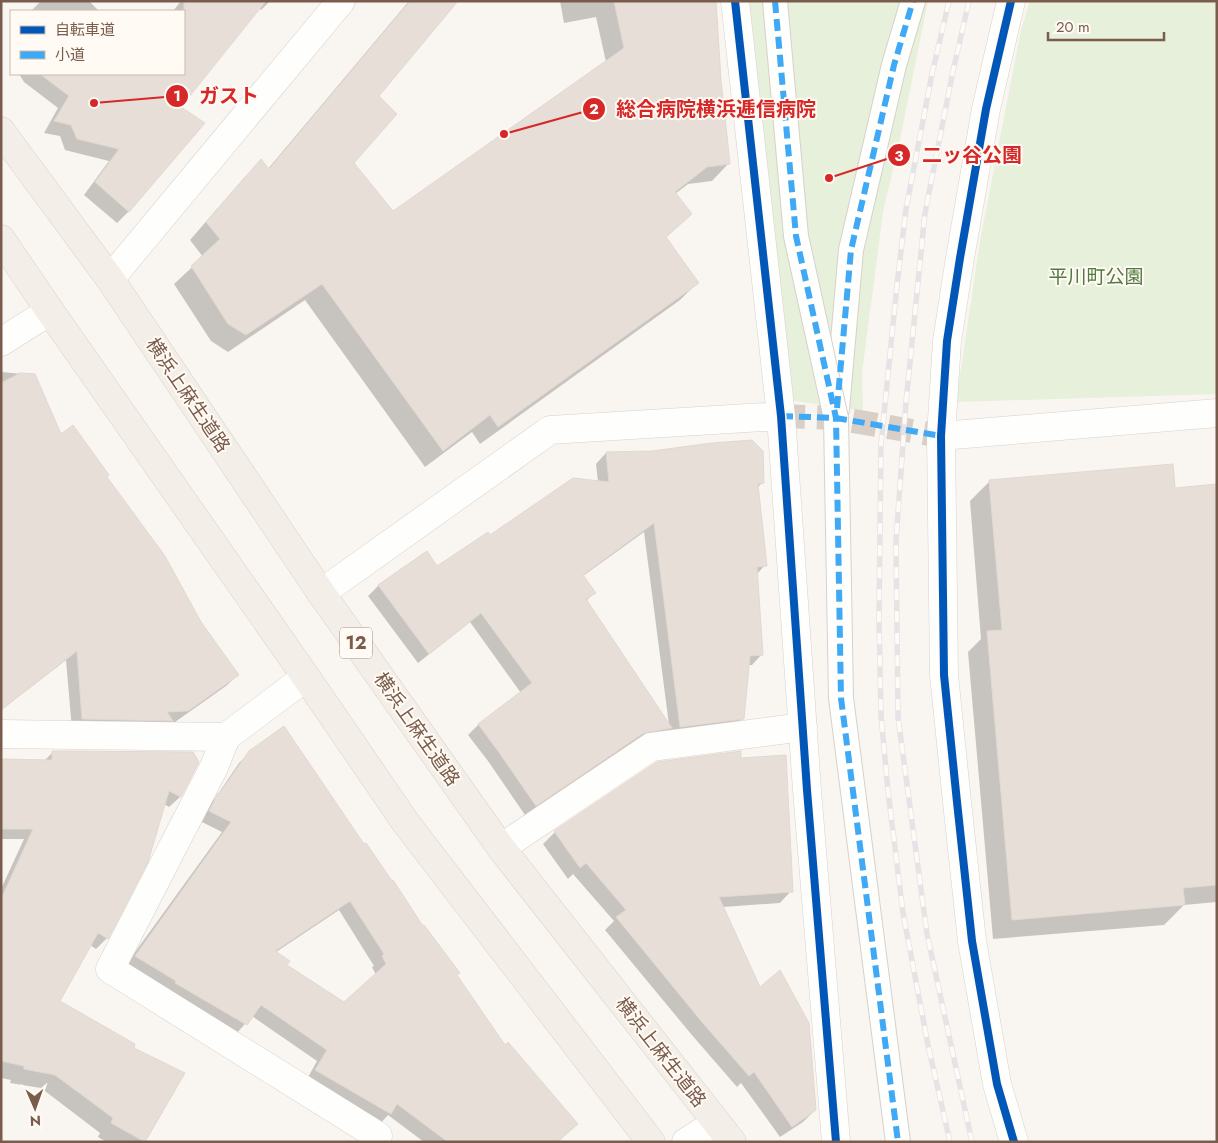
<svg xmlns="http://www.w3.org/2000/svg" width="1218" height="1143" viewBox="0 0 1218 1143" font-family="Jost,'Noto Sans JP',sans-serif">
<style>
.green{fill:#e7f0db}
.shadow{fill:#0003;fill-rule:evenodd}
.building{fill:#e6ded7;stroke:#e2d8d2;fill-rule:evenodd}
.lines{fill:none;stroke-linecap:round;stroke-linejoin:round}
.pedestrian-tunnel{stroke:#d9cfc7;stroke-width:24;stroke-dasharray:24 12;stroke-linecap:butt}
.pedestrian-casing{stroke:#d7d1cb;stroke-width:26}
.minor-casing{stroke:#d7d1cb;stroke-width:29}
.tertiary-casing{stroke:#d7d1cb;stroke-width:29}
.primary-casing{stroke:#dad1cc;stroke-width:29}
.pedestrian{stroke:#fefefd;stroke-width:24}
.minor{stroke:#fefefd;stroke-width:28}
.tertiary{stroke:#fefefd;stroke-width:28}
.primary{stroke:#f3eee8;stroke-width:28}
.rail-casing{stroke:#e6e3e7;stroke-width:5.5}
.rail{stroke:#fffaf3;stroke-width:4;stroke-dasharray:11;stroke-linecap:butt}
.pedestrian-bridge-casing{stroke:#d7d1cb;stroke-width:26;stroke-linecap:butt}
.pedestrian-bridge{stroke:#fefefd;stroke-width:24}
.quiet{stroke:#3fa9f5;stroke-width:6;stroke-dasharray:12 6;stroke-linecap:butt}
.cycleway-casing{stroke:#fffaf3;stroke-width:11}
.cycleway{stroke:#0057b8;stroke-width:8}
.labels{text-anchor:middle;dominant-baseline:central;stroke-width:4;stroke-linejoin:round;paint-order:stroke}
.shield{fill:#fffaf3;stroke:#a28b7f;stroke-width:1}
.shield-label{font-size:18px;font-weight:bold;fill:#7a5c4d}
.park-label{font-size:19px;fill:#537a41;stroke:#fffaf3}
.street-label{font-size:19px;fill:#7a5c4d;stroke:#fffaf3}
.leader{fill:none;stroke:#d62828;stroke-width:2}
.callout-dot{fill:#d62828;stroke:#fffaf3;stroke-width:2}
.mark-label{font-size:15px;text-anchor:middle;font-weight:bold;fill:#fff}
.callout-label{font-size:20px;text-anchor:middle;font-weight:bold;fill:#d62828;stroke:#fffaf3;stroke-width:4;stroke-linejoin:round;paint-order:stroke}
</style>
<rect width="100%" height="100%" fill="#f9f5f0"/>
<!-- green -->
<path class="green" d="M749,1H928L899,144L883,212L862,373L863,411L789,400Z
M1030,1H1217V394L956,402L980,241L1021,30Z"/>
<!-- shadow -->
<path class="shadow" d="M41,1H89L99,11H31Z
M181,1H270L261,10L259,8L179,107L129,211L117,223L84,195L109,161L65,150L60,136L44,133L58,108L24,82L19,74H184V11H173Z
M409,1H457L377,96L353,163L392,213L606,62L596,17L564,23L560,1H715L720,80L729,163L712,181L688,184L675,194L691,214L665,238L697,283L680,300L480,444L472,432L425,467L305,300L228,352L211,341L174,284L203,257L190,240L244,178L261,161L267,170Z
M1,372L34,375L60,436L106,477L200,622L238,675L226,686L175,722H170L160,731L72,730L66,660L1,710Z
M606,453L762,483L757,488L765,565L757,574L762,654L752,665H748L743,718L732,729L670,737L669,730L660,738L637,741L631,744L525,815L488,761L468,735L478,725L521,693L470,622L418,663L368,596L378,586L437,567L489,536L598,482L596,464ZM644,532L669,725L586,601L594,593L583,576Z
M990,481L1173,489L1217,486V902L1184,905L1164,925L993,939L968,652L981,639L970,501Z
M53,752L198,762L180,797L169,807L164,804L146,861L107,938L96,949L90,945L1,922V889L24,839H1V760L44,761Z
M250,752L364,846L456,976L504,1047L577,1124L558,1142H424L388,1115L380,1124L306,1081L317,1061L252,1016L236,1034L125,966L222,832L200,821L208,805L216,797L239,763ZM339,910L374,966L372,967L376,975L344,1004L285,966L276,952Z
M739,759L791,891L780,903L723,907L815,1110L803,1122L780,1137L741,1083L737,1087L691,1034L605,930L614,921L573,874L568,879L543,844L555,832Z
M1,959L58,1002L132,1048L184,1074L144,1142H106L98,1137L100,1133L41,1088L10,1083L11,1080L1,1078Z"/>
<!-- building -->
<path class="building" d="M184,1H266L181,107L205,123L129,212L95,182L119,149L77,139L71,125L54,121L69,96L40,74H184Z
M410,1H458L379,96L397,114L354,163L393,211L624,48L614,1H716L721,80L730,164L707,167L675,192L692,214L666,237L699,283L498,427L490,415L443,451L322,284L246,335L228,324L191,266L220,239L206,222L261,159L269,169Z
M20,373L35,374L61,434L73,425L109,475L107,477L165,556L201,622L239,675L188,711L167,712L173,721L82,719L77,651L1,710V383Z
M752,440L763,451L764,483L758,484L767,566L757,567L763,655L750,656L744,719L680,727L654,523L583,575L596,593L586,599L672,728L649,732L642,734L536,806L498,751L478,724L532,683L481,613L429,654L378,585L427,551L437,566L488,532L490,535L573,478L609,482L606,452L652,451L712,443Z
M1173,464L1175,488L1217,484V885L1183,888L1185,905L1012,920L987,631L1002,630L989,480Z
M284,726L364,844L366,843L392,881L393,880L423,926L424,925L460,973L457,975L505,1045L508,1042L578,1124L557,1142H448L397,1104L391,1114L315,1070L327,1050L261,1005L247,1025L175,983L176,981L135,956L231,822L209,811L218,793L219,794L249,751ZM350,901L384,954L382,956L386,964L344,1002L287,965L290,961L275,951Z
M52,751L193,752L199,762L181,797L169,791L148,862L108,939L98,933L60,1001L135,1044L134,1048L185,1073L145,1142L111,1123L113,1118L55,1075L24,1069V1066L1,1061V899L33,829H1V759L52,760Z
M741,751V758L786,755L793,892L719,897L760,987L780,970L809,1023L816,1110L792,1127L754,1072L749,1076L702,1022L616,917L626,910L586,863L580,868L554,831L657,762Z"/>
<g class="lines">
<!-- pedestrian-tunnel -->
<path class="pedestrian-tunnel" d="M781,416L836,418L941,436"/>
<!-- pedestrian casing -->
<g class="pedestrian-casing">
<path id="pedestrian" d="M837,409L851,250L894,65L913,1"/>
</g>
<!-- minor casing -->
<g class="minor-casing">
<path id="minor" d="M735,1L781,416L807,790L836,1142
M1011,1L986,109L960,258L947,341L941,436L944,675L957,802L972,941L997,1084L1014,1142
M941,436L1217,413
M321,593L550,430L781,416
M1,734L226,737L306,677
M226,737L214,767L110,969L378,1136
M501,848L651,747L803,727
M686,1142L716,1123"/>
</g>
<!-- tertiary casing -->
<g class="tertiary-casing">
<path id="tertiary" d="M110,279L341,1
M1,342L50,311"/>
</g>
<!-- primary casing -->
<g class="primary-casing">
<path id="primary" d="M1,131L110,279L321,593L501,848L732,1142
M1,239L50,311L306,677L406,823L651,1142"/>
</g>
<!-- pedestrian -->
<use href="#pedestrian" class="pedestrian"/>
<!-- minor -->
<use href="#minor" class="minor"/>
<!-- tertiary -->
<use href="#tertiary" class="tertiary"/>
<!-- primary -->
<use href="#primary" class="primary"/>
<!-- rail casing -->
<g class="rail-casing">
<path id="rail" d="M949,1L932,74L906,209L897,285L881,444L879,619L881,716L888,791L903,913L928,1045L950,1142
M969,1L953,71L925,213L906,402L896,541L898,717L927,934L972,1142"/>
</g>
<!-- rail -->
<use href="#rail" class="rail"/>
<!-- pedestrian-bridge casing -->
<g class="pedestrian-bridge-casing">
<path id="pedestrian-bridge" d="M775,1L796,236L836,418L841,698L898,1142"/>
</g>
<!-- pedestrian-bridge -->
<use href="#pedestrian-bridge" class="pedestrian-bridge"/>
<!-- quiet -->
<path class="quiet" d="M775,1L796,236L836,418L841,698L898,1142
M837,408L851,250L894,65L913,1
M781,416L836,418L941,436"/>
<!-- cycleway casing -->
<g class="cycleway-casing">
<path id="cycleway" d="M735,1L781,416L807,790L836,1142
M1011,1L986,109L960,258L947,341L941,436L944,675L957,802L972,941L997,1084L1014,1142"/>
</g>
<!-- cycleway -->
<use href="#cycleway" class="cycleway"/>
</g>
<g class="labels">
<!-- shield labels -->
<rect class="shield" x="340" y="627.5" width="32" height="31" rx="4"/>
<g class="shield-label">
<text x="356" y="643">12</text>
</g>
<!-- park labels -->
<g class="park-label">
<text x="1096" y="276">平川町公園</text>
</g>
<!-- street labels -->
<g class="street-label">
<text transform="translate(188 395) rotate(56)">横浜上麻生道路</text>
<text transform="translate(417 729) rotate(55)">横浜上麻生道路</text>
<text transform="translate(661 1052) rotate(52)">横浜上麻生道路</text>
</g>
</g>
<!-- callouts -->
<path class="leader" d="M94 103L177 96M504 134L594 109M829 178L899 155"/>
<g class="callout-dot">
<circle cx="94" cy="103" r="5"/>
<circle cx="504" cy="134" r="5"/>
<circle cx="829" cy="178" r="5"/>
<circle cx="177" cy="96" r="12"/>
<circle cx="594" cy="109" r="12"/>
<circle cx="899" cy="155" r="12"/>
</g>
<g class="mark-label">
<text x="177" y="101">1</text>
<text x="594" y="114">2</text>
<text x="899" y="161">3</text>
</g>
<g class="callout-label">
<text x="229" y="103">ガスト</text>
<text x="716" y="116">総合病院横浜逓信病院</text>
<text x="972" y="162">二ッ谷公園</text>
</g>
<!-- border -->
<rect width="1218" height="1143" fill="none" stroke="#7a5c4d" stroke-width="5"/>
<!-- legend -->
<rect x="10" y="10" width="175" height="65" fill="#fffaf3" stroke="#cabbb1"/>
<rect x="20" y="26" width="25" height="8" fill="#0057b8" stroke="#cabbb1"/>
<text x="55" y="35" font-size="15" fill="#7a5c4d">自転車道</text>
<rect x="20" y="51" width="25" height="8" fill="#3fa9f5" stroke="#cabbb1"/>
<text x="55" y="60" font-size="15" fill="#7a5c4d">小道</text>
<!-- north arrow -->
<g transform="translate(35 1108) rotate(178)" stroke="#fffaf3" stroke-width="4" paint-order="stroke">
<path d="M0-4L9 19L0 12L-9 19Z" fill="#7a5c4d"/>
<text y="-8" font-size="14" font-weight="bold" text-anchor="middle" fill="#7a5c4d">N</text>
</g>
<!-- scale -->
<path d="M1048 32v8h116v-8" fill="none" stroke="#7a5c4d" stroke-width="2.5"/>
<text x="1056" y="32" font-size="15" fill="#7a5c4d" stroke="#fffaf3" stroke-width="4" paint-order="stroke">20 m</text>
</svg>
